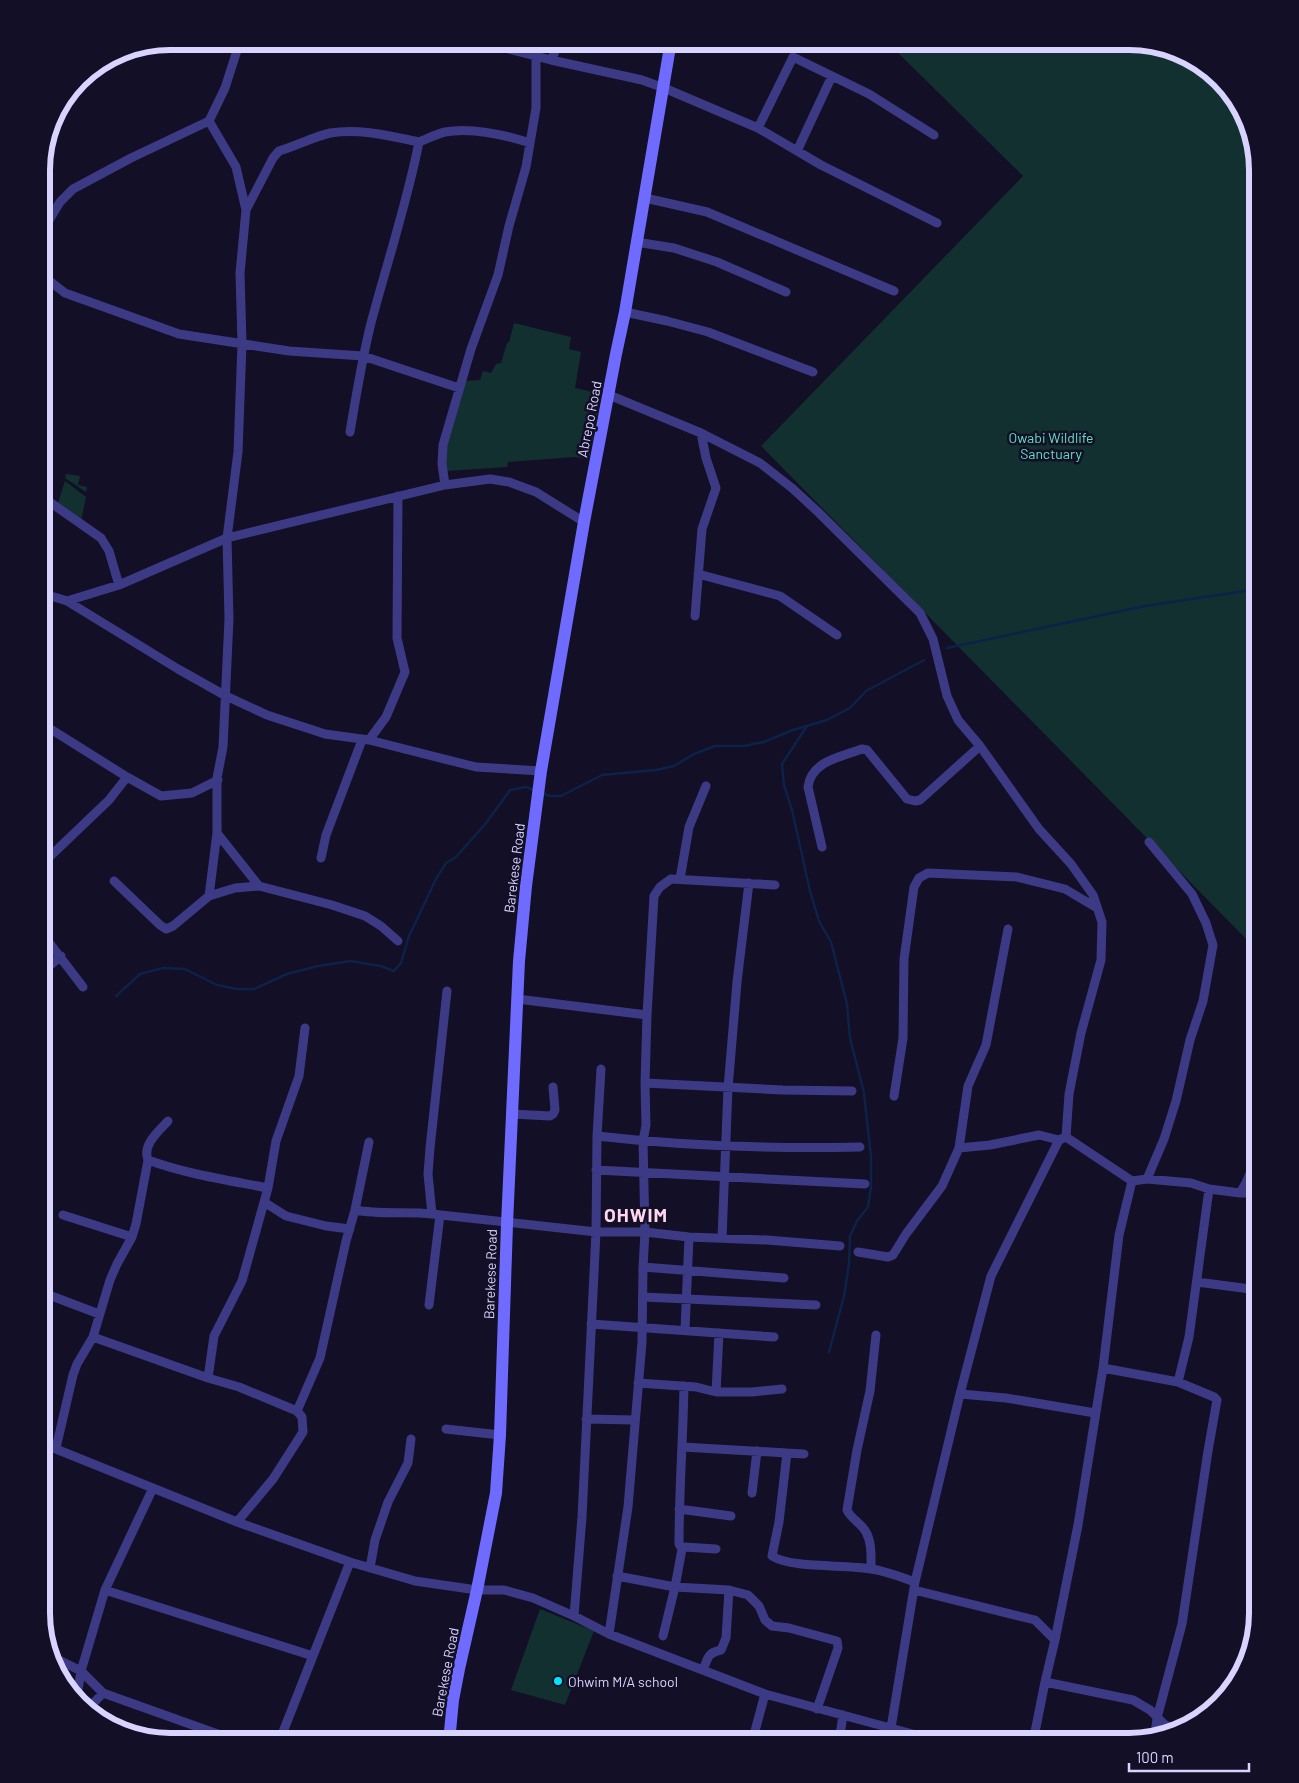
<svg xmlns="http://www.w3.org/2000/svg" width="1299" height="1783" viewBox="0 0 1299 1783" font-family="Barlow,sans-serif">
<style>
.green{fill:#12302f}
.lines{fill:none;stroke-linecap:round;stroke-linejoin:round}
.stream{stroke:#0c2248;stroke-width:2.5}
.minor{stroke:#3d3a85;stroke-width:9}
.secondary{stroke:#6f6bff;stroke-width:12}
.poi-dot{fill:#00e5ff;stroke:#130f26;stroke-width:2}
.labels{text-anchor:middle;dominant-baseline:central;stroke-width:5;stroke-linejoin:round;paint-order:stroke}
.street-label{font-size:14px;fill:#d9d4ff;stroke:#130f26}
.park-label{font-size:14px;fill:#5fe0c0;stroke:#130f26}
.poi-label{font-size:14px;fill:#d9d4ff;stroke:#130f26;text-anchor:start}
.district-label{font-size:19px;font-weight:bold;letter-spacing:1px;fill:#ffd6f0;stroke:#130f26}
.rim{fill:none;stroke:#d9d4ff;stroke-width:6}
</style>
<rect width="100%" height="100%" fill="#130f26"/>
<!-- green -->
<path class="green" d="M886,41L1137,42L1194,59L1240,105L1258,170V951L761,446L1023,176Z
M514,323L571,337L569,349L581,352L575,388L601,394L589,460L575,457L508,462L507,467L447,471C441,451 459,402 465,381L480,380L483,371L491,373L496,364L501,363L507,343L509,342Z
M66,474L80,476L78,485L87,487L86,492L65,478Z
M65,481L86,497L81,521L58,503Z
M540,1609L594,1631L565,1705L511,1690Z"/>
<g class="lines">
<!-- stream -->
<path class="stream" d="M87,72C107,70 123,63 137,48
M54,117C63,112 66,106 67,96
M947,648L1145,606L1258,589
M807,726L782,764L784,785L792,810L810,891L819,921L831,942L847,1004L850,1038L864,1093L871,1157V1187L868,1207L857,1221L850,1236L849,1264L844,1296L829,1352
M542,793L550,796H561L602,775L656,770L674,766L694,754L715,746H743L764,742L793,730L827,720L850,708L866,691L924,660
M116,996L140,974L163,968L185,969L217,985L237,989H254L287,974L318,966L351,961L380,966L394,971L401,963L409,936L436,879L446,863L456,857L486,823L510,790L526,787L534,790"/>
<!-- minor -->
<path class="minor" d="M240,41L225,88L209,121L236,167L246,210L240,273L242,344L238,452L227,538L229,619L223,747L217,778V833L259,886L332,905L365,916L381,926L398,941
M478,41L551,60L642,80L664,88L758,128L821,165L937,223
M551,60L560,41
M758,128L793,57L869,94L934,135
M797,151L832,76
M645,198L707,212L894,291
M246,210L273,158L279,151C296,146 313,137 330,133C360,128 390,136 419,142
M42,232L60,202L73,189L131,158L209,121
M636,242L674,248L717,262L786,292
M42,275L65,293L179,334L289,351L363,356L459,388
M625,312L667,321L708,332L813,372
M609,395L701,433L760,463L792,488L817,511L920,613L933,639L947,696L958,720L980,746L1039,829L1071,864L1093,895L1102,922L1101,960L1081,1033L1069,1094L1066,1137
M350,432C356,396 362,359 371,323C387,263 407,203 419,142C427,139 436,134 445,132C471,127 505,135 530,143
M445,485L442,464L443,445L471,349L498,275L509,226L526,167L536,108V56
M41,496L101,538L109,551L119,585
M698,574L780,596L837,635
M41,588L51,596L67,601L119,585L227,538L445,485L490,479L509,482L536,492L584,522
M67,601L178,669L226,696L267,715L325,734L369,740L476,767L541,771
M41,615L51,596
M695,616L702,529L716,488L706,458L701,433
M41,723L127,777L161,796L192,793L218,780
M369,740L386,717L405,672L397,638L398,496
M822,847L808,787C811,761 841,757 862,749L867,750L907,799L915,801L920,800L980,746
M321,858L326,835L362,740
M41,865L109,800L127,777
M680,879L689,827L706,786
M114,881L160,925L166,929L173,926L209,896L217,833
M209,896L235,888L259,886
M1008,929L986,1045L968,1086L959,1148L990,1145L1039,1135L1059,1140L1066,1137L1132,1181
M41,932L83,987
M41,973L61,956
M447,991L430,1148L428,1174L432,1214L596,1232H645L689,1237L767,1240L840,1246
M517,999L647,1015
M645,1083L783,1090L852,1091
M894,1096L903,1038L904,959L914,887L919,878L928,873L1017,877L1065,889L1097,908
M512,1114L550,1116L553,1114L555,1110L553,1087
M597,1136C684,1146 772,1149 860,1147
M148,1160C186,1174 227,1180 268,1188
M596,1170L865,1184
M1147,1179L1164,1139L1176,1101L1190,1040L1203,1001L1213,945L1206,923L1192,894L1149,842
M1240,1193H1258
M264,1202L286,1216L326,1226L350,1229
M355,1210C380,1215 407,1211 432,1214
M63,1215L132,1237
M722,1238L728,1088L737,982L749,883
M858,1252L888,1257L893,1255L906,1234L942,1186L959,1148
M643,1267L784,1278
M1197,1282L1258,1290
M41,1292L99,1314
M643,1297L816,1305
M429,1305L440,1215
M591,1324L774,1337
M685,1330L689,1237
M93,1337L208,1378
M1103,1368L1178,1382L1214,1397L1217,1400L1208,1451L1182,1624L1157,1718L1155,1735
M1178,1382L1189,1337L1209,1189
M638,1383L696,1387L716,1392H752L782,1389
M716,1392L719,1333
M960,1394L1006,1398L1095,1413
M297,1411L320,1358L346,1241L355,1210L369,1142
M586,1419L634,1420
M446,1429L500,1435
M41,1443L237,1522L350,1562L415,1581L477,1590H504L533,1598L574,1616L609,1634L765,1694L942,1742
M683,1447L804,1454
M56,1448L73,1375L77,1364L93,1337L110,1280L117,1264L132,1237L136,1224L148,1160C142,1145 158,1132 168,1121
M787,1453L779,1522L772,1556C793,1569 845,1564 871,1569C886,1571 901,1577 915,1582
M153,1488L105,1590L81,1671L103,1693L240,1742
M752,1493L757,1451
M679,1509L731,1516
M237,1522L273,1479L303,1432L302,1417L297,1411L239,1387L208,1378L214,1336L242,1281L268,1188L276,1141L299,1076L305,1028
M682,1549L679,1544C679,1491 683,1439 684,1386
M370,1568L375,1540L388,1502L408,1463L411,1439
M871,1569C871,1556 872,1543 866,1532C861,1523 851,1519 847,1510L857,1450L870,1391L876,1335
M617,1576L675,1587L729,1590L748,1595L759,1606L765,1620L772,1626L789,1628L837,1641L838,1648L817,1709
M105,1590L313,1656
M914,1590L1035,1620L1055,1640
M574,1616L582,1517L596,1232L597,1136L601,1069
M609,1634L628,1507L642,1342L643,1267L645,1232L643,1141L646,1125L645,1083L647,1015L654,896L660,887L671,879L775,885
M663,1636L675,1587L682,1549L684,1547L716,1549
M53,1657L81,1671L77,1696
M703,1670C708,1658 707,1653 721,1650L726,1638L729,1590
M1045,1682L1055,1640L1078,1525L1103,1368L1119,1235L1132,1181L1147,1179L1191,1183L1209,1189L1240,1193C1250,1178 1255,1162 1258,1145
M89,1708L103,1693
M891,1728L915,1582L960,1394L991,1276L1059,1140
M279,1742L350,1562
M752,1742L765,1694
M839,1742L843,1715
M1033,1742L1045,1682L1133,1700L1150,1710L1165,1725L1178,1729"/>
<!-- secondary -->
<path class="secondary" d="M449,1742L453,1700L459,1669L477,1590L496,1493L500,1435L507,1224L519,961L526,886L541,771L584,522L616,354L625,312L671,41"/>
</g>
<!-- markers -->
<circle class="poi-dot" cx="558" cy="1681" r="5"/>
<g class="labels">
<!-- street labels -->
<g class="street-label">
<text transform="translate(589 419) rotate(-79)">Abrepo Road</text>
<text transform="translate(514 868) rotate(-83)">Barekese Road</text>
<text transform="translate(490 1274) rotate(-88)">Barekese Road</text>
<text transform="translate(445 1672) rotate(-79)">Barekese Road</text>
</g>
<!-- park labels -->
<g class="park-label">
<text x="1051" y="437">Owabi Wildlife<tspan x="1051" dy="16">Sanctuary</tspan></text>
</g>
<!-- poi labels -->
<g class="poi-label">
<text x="568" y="1681">Ohwim M/A school</text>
</g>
<!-- district labels -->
<g class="district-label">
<text x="636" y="1214">OHWIM</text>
</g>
</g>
<!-- crop -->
<path d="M0 0H1299V1783H0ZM170 50H1129A120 120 0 0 1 1249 170V1613A120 120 0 0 1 1129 1733H170A120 120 0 0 1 50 1613V170A120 120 0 0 1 170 50Z" fill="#130f26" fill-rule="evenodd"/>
<path class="rim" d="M170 50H1129A120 120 0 0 1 1249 170V1613A120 120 0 0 1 1129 1733H170A120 120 0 0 1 50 1613V170A120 120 0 0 1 170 50Z"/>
<!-- scale -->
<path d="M1129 1763v8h120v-8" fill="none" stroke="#d9d4ff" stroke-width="2.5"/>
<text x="1136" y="1763" font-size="15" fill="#d9d4ff" stroke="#130f26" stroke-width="4" paint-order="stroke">100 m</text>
</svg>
